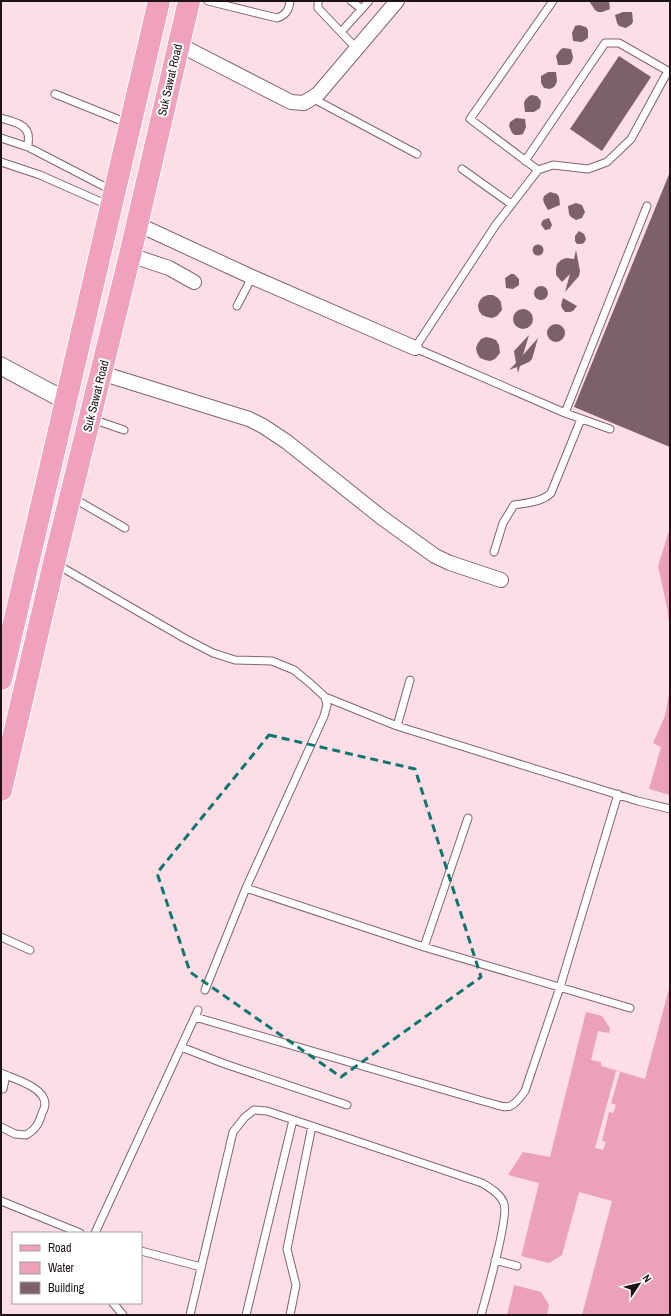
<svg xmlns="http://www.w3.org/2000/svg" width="671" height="1316" viewBox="0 0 671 1316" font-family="'Archivo Narrow',sans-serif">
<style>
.water{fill:#eba2b8}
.pier{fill:#fddde6}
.building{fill:#7c6169}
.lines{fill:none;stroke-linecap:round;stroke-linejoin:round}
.service-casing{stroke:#81656d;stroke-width:9}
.minor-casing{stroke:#81656d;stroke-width:16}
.tertiary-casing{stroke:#81656d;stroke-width:19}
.primary-casing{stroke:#fff;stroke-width:24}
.service{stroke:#fff;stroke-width:7}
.minor{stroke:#fff;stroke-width:14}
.tertiary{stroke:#fff;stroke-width:17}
.primary{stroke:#efa1be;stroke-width:22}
.marked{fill:none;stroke:#0f766e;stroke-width:3;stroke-dasharray:8 5;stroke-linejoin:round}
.labels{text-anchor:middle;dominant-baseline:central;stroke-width:4;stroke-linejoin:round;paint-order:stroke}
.street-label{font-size:12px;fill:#1d1215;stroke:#fff}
</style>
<rect width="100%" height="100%" fill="#fddde6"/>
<!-- water -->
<path class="water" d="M670,528V629L667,607L658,566Z
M670,688V795L649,789L661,747L653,743L665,716Z
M670,985V1315H507L539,1183L508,1175L523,1152L550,1157L586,1012L602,1016L610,1028L609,1033L598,1031L591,1060L601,1062V1066L645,1079Z"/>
<!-- pier -->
<path class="pier" d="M616,1071L620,1072L611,1103L616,1105L613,1113L609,1112L602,1141L606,1142L603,1150L595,1148Z
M579,1192L612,1201L582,1315H547L549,1305L541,1292L514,1285L521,1256L549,1263L562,1255Z"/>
<!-- building -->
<path class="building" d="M589,1H609L610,9L602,12H598L595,10Z
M623,12H632L633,21L632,24L626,28L619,26L617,23L615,15Z
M579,25L586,27L588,30V38L582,42L573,41L572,33L575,26Z
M563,48L571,49L573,57L572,61L570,64L566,65H558L556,56L560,50Z
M619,56L651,77L602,151L570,129Z
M548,72H556L557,81L556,84L554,87L550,89L544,88L541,83V76Z
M531,95L537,96L541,101L540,108L534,112H525L524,103L525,100L528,97Z
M516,118L525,119L526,127L523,134L519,135H515L512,133L509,126L510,122Z
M670,172V447L574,407Z
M550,192L557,194L559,197L560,205L548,210L544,203L543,199L544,196Z
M576,203L582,205L585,212L582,218L576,220L571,217L569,214L568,206Z
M549,218L552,225L550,229L545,230L542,226L541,224L543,220Z
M579,231L584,234L586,239L584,243L581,244H577L575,241V236Z
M532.5 250a5.5 5.5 0 1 1 11 0a5.5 5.5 0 1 1-11 0Z
M576,250L580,271L579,276L565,292L570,274L562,282L556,275V269L557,264L561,260L566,258L574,259Z
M511,274H514L519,279V285L513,289L506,288L505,278Z
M534 293a7 7 0 1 1 14 0a7 7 0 1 1-14 0Z
M488,295H493L498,298L501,302L502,310L497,316L492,318L487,317L482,315L479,311L478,305L480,300L483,297Z
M563,298L577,306L573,311L570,312H565L562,308L561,305Z
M513 319a10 10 0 1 1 20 0a10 10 0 1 1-20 0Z
M547 333a9 9 0 1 1 18 0a9 9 0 1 1-18 0Z
M529,335L523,355L538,338L532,359L529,362L520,366L518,373L517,367L509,370L516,363L514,351Z
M486,337L491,338L496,340L499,345L500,353L495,359L490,361L485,360L480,358L477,353L476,348L478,343L481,339Z"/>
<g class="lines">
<!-- service casing -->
<g class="service-casing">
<path id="service" d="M208,1L277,18C286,15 289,10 290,1
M318,1V8L356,48
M351,1L362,9
M341,32L369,1
M55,94L127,123
M312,98L417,154
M1,118C10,121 25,123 28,134C29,138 28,143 28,147
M1,138L28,147L113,191
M525,161L605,43H619L668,71
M1,162L40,175L110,206
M462,169L511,204
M538,170L470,119L553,1
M237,306L252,277
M565,413L647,206
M92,419L124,430
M610,429L565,413L415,348L495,226L538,170L553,165L588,169L607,162L631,139L668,71L670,72
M73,498L125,528
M494,552L503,523L514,505C526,503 542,502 551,493L581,419
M56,564L184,638L213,653L235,660L272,661L294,670L311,684L325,697L327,705L324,716L246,888L205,990
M325,697L397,726L638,801L670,809
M397,726L410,680
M246,888L424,947L630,1008
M1,937L30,950
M424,947L468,818
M195,1017L486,1102C508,1108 510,1112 525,1091L560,987L618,794
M181,1047L225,1064L347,1105
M1,1073C14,1079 45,1087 45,1104C45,1107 43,1111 42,1113C39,1124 35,1130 26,1135L15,1134L1,1127
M3,1089L6,1075
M1,1201L80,1233
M95,1233L198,1010
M141,1251L201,1267
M495,1260L517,1266
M113,1303L123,1315
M190,1315L233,1132L245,1117L254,1110L267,1111L482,1183C490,1188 501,1194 504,1204C509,1217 486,1297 481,1315
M246,1315L293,1120
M290,1315L296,1285L287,1249L312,1126"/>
</g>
<!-- minor casing -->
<g class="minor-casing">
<path id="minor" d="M178,44L291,102L304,103L318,94L397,1
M137,224L252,277L415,348
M130,255L169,268L194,282
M101,373L249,419L263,426L287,442L381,517L435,556L450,563L501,580"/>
</g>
<!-- tertiary casing -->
<g class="tertiary-casing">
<path id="tertiary" d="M1,366L66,401"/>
</g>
<!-- primary casing -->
<g class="primary-casing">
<path id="primary" d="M1,679L159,1
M1,790L54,563L130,255L189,1"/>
</g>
<!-- service -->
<use href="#service" class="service"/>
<!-- minor -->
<use href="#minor" class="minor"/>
<!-- tertiary -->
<use href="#tertiary" class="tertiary"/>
<!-- primary -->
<use href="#primary" class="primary"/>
</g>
<!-- marked area -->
<path class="marked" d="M269,735L415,769L481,977L341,1077L190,972L157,873Z"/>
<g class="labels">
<!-- street labels -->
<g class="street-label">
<text transform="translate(170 80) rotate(-77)">Suk Sawat Road</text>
<text transform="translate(96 396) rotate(-76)">Suk Sawat Road</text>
</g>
</g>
<!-- border -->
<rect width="671" height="1316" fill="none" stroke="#1d1215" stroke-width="4"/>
<!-- legend -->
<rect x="12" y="1232" width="130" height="72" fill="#ffffff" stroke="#a5a0a1"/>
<rect x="20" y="1245" width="20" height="6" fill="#efa1be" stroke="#a5a0a1"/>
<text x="48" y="1252" font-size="12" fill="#1d1215">Road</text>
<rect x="20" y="1262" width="20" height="12" fill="#eba2b8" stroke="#a5a0a1"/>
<text x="48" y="1272" font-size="12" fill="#1d1215">Water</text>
<rect x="20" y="1282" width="20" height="12" fill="#7c6169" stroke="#a5a0a1"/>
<text x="48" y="1292" font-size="12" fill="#1d1215">Building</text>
<!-- north arrow -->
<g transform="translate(639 1284) rotate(55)" stroke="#ffffff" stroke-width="3" paint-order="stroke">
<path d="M0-3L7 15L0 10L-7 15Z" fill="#1d1215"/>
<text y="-6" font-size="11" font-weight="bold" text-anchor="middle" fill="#1d1215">N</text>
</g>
</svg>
